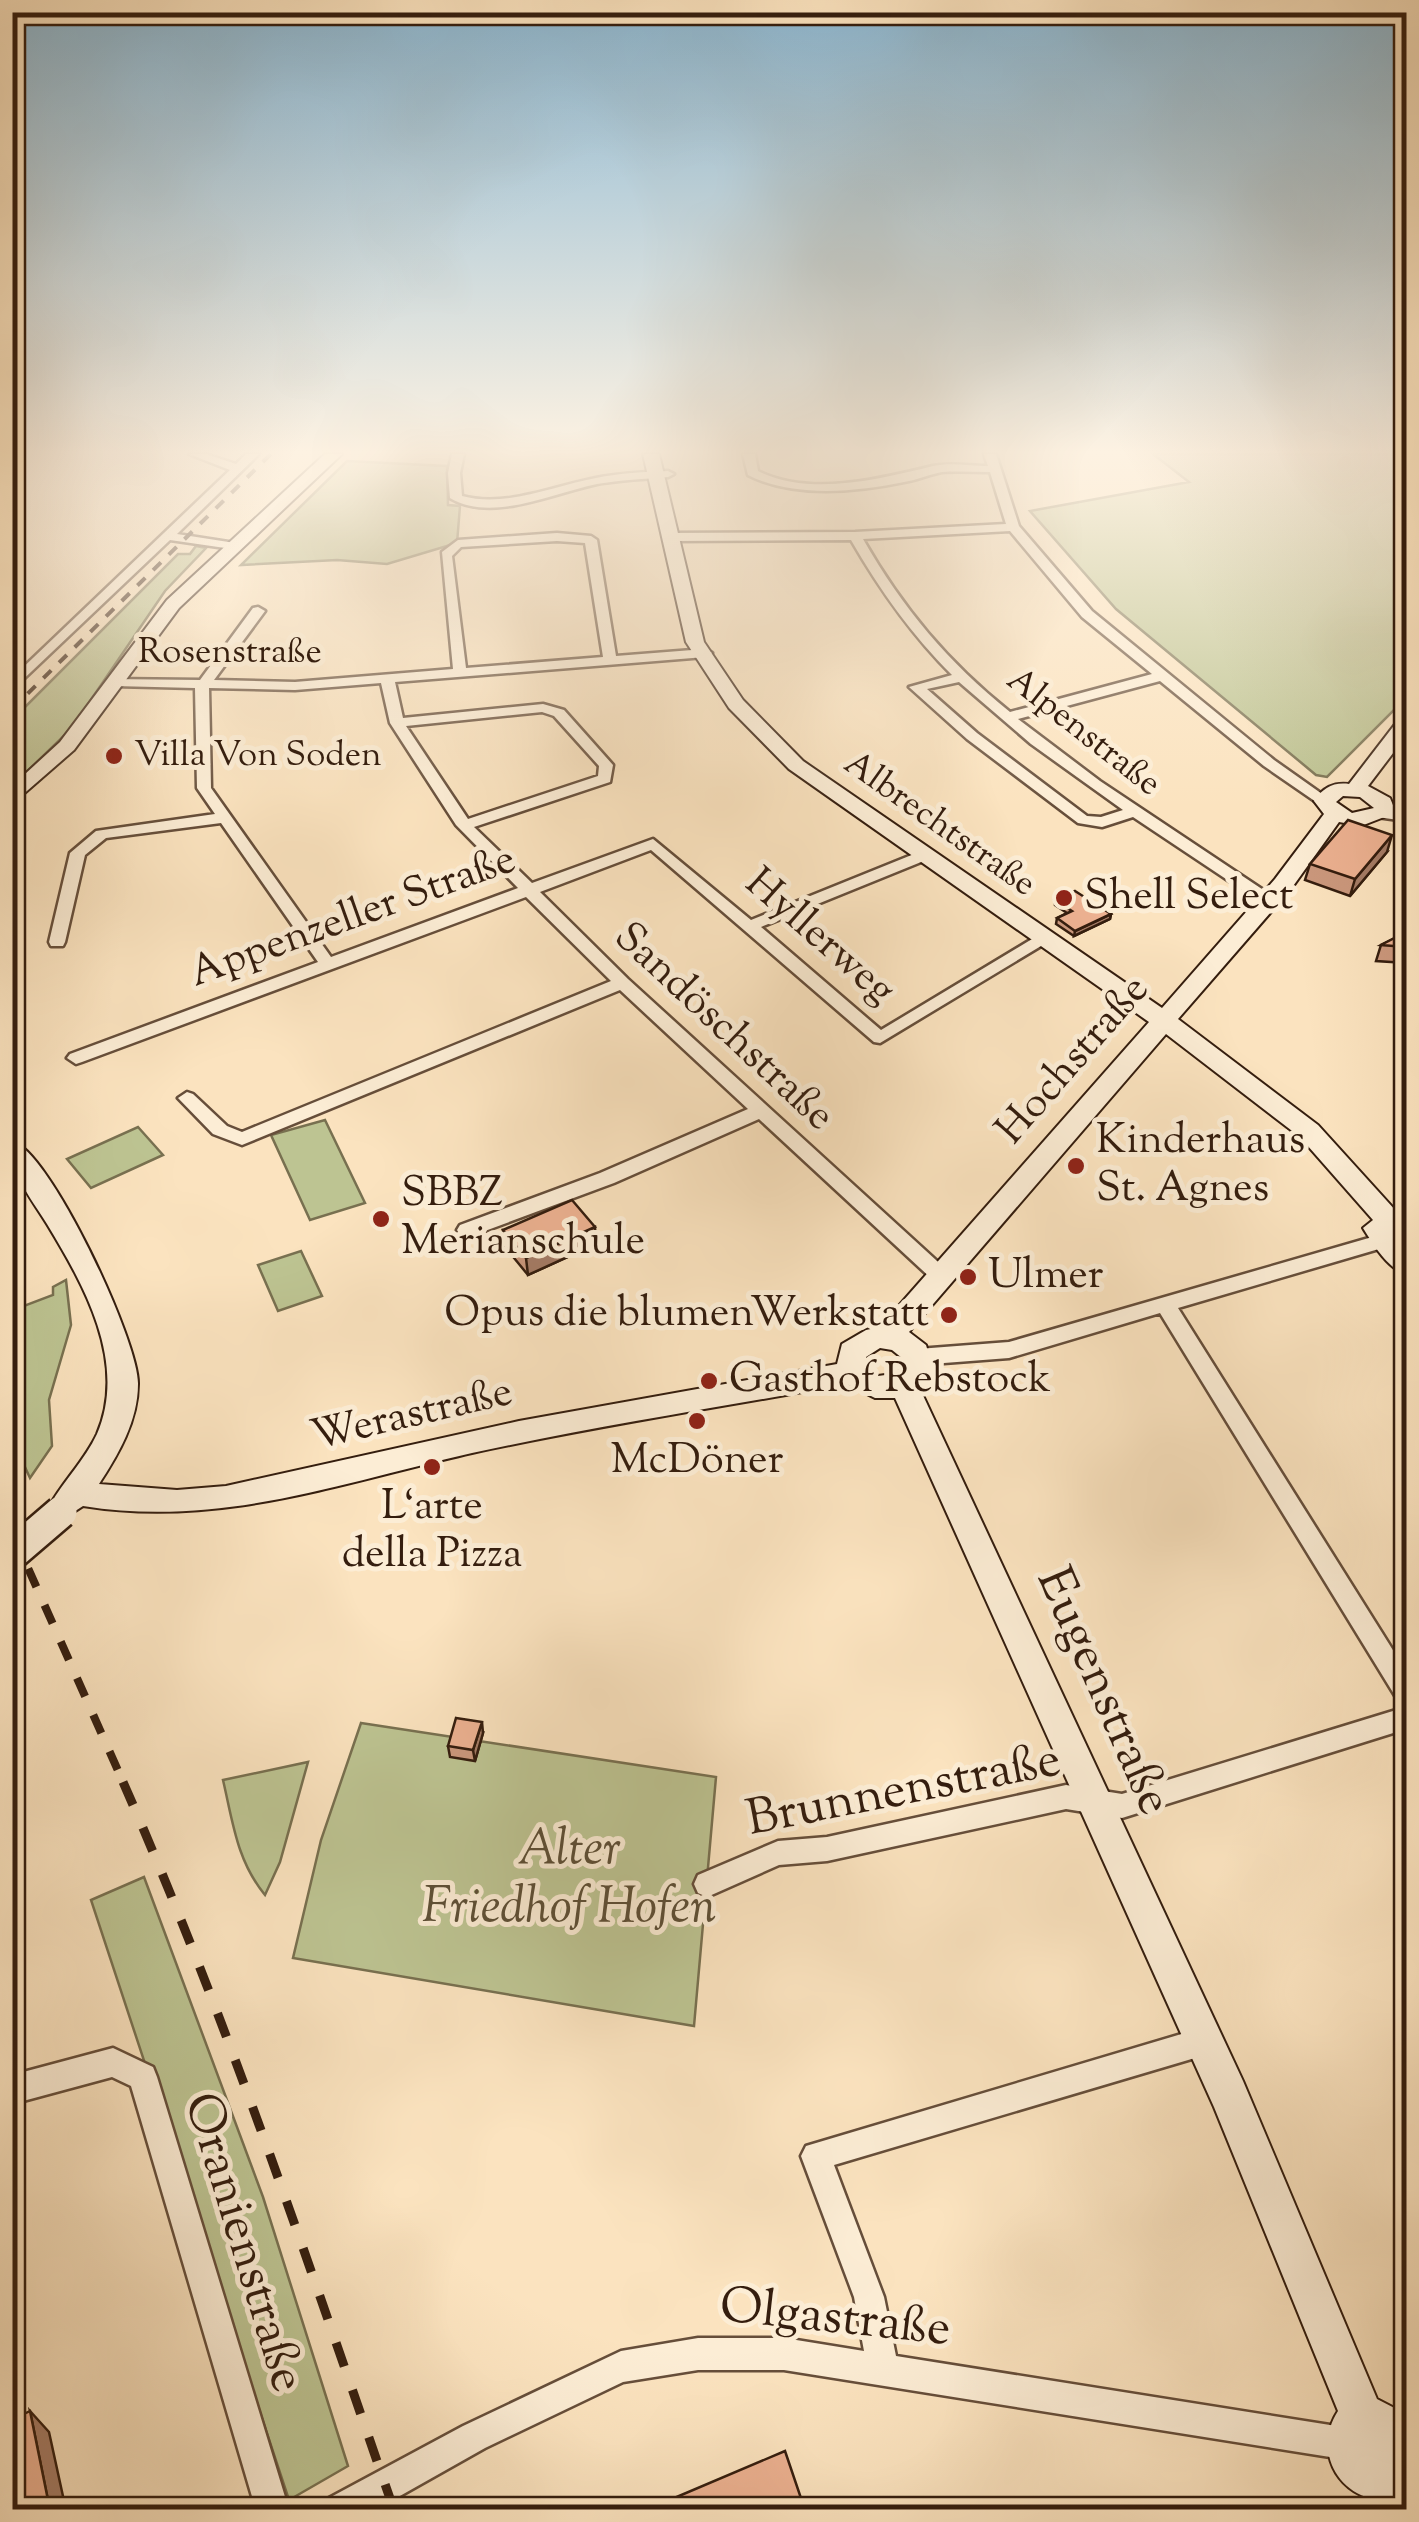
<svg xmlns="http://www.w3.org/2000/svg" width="1419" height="2522" viewBox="0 0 1419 2522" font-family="'Sorts Mill Goudy',serif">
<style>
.green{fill:#bdc492;stroke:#787050;stroke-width:2.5}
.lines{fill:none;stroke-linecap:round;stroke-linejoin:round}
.street-casing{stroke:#664e3a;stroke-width:5}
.secondary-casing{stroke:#341d0e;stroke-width:4}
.street{fill:#fcedd5;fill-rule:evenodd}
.secondary{fill:#fcedd5;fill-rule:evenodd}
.rail-far2{stroke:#341d0e;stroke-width:4;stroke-dasharray:11 11;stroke-linecap:butt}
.rail-far1{stroke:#341d0e;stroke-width:8;stroke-dasharray:20 20;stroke-linecap:butt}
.rail{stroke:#341d0e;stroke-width:9;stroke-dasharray:25 25;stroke-linecap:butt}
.secondary-bridge-casing{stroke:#341d0e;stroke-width:36;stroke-linecap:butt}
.secondary-bridge{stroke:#fcedd5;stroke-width:31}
.wall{fill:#cb987d;stroke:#341d0e;stroke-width:2.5}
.shaded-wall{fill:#a57c66;stroke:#341d0e;stroke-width:2.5}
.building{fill:#ecb191;stroke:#341d0e;stroke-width:2.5}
.poi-dot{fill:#8f2418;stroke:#fcedd5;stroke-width:4}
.labels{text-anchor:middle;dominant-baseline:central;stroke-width:10;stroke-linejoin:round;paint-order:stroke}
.far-street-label{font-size:35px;fill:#341d0e;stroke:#fcedd5}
.far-poi-label{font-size:35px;fill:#341d0e;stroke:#fcedd5;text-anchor:start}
.poi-label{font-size:42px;fill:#341d0e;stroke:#fcedd5;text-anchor:start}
.street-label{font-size:42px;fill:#341d0e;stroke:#fcedd5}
.near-street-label{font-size:50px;fill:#341d0e;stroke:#fcedd5}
.near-park-label{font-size:50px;font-style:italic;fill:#5d4f36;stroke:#fcedd5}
</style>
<rect width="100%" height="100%" fill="#fbe3bf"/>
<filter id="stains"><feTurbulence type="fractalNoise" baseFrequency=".002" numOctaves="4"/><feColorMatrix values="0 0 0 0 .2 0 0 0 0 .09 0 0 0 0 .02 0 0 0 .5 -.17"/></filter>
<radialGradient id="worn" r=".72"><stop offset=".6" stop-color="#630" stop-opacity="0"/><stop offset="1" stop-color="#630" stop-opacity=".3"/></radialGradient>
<!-- green -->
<path class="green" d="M1153,454H1406V698L1327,777L1316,775L1116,609L1030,511L1189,482Z
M347,461L447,466L448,505L460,506L457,543L387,564L337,560L241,565Z
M196,546L206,548L165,591L71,729L13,785V719L178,554H190Z
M325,1120L365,1203L310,1220L271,1135Z
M138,1127L163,1155L91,1188L67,1159Z
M301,1251L322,1296L278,1311L258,1265Z
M66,1280L71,1325L49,1400L52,1446L30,1478L13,1441V1310L53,1295V1287Z
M361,1723L716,1777L694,2026L293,1958L321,1840Z
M308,1762L280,1862L265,1895C237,1861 233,1823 223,1780Z
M144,1877L263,2197L348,2466L289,2500L91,1900Z"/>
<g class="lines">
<!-- street casing -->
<g class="street-casing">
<path id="street" d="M189,454H206L236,464L246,454H259L177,534L235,543L239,544V550L170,540L12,690V678L230,470Z
M452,454H464L460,473L462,496C506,508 553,486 596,478C620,473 644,472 668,471L674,474L668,477C644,479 620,480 597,484C553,493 492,523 450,498L448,473Z
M743,454H755L758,471C810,497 880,479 933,466C950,462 971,466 988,466L984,454H996L1019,526L1092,611L1274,760L1332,801L1324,806L1319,804L1264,766L1160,681L1018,719L1100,781L1274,897V903H1262L1133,817L1102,827L1078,823L967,739L909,687L952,675C911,634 880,590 851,540L671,541L665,537L671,533L855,532L1006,524L990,472C974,472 958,471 942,472C930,474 917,480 904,482C856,492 793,498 748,475ZM1010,531L1082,617L1152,674L1010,712C948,662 903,609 863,539ZM959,682L1031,744L1123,810L1101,817L1087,816L977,733L927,689Z
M557,533L591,536L597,540L616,656L705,649L712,653L705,657L395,682L403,718L543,704L564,710L613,765L610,782L474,827L532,883L653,839L751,920L919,852H931V858L761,927L881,1030L1042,933L1048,932L1056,937L880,1043L874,1042L651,850L540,892L628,979L948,1271L951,1276L948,1281H934L759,1119L614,1183L474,1235H460L457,1230L460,1225L600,1173L748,1109L620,990L242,1145L213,1134L178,1098L187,1092L193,1094L227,1126L242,1132L611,981L526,897L82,1062L76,1064L67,1058L70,1054L318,962L221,823L106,838L85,855L65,942L63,946H51L49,942L70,853L96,831L215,814L197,788L195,688L114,686L109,685V679L200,680L253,608L258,607L265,611L214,680L295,682L453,669L442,552L458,540ZM557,541L585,543L603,657L466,668L452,556L461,547ZM381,683L390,723L456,825L518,888L331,957L211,788L209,688L295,690ZM542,712L554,716L599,766L598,776L468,819L406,726Z
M1382,809L1406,813V821L1377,817L1374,814Z
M1400,1229L1406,1231V1241L1178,1308L1406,1671V1702L1397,1699L1160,1313L1009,1358L918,1365L911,1363L907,1357L911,1351L918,1349L1009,1342Z
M1406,1707V1729L1122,1818L1066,1809L827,1861L779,1865L707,1897L698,1893L694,1884L698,1875L778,1841L827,1837L1066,1785L1122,1794Z
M1205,2027L1215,2031L1219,2041L1215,2051L1205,2055L834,2165L884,2297L896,2356L1349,2428L1361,2432L1365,2444L1361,2456L1349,2460L784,2370H698L623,2382L485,2448L375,2510H325L329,2498L463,2426L621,2351L698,2338H784L864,2351L854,2297L801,2156L806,2146Z
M113,2048L153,2067L157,2077L289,2510H256L131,2086L112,2077L12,2104V2075Z"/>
</g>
<!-- secondary casing -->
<g class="secondary-casing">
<path id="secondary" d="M325,454H342L179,608L74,750L12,804V786L60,742L167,600Z
M643,454H659L704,642L743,700L803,761L1162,1008L1275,879L1324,814L1314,801C1323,788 1333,782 1349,784L1399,719L1406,717V736L1368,786L1390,798L1395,810L1392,814L1361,826L1339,822L1291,889L1178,1019L1318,1125L1406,1222V1274C1388,1269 1373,1244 1363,1228L1373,1220L1300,1137L1166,1034L909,1332L926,1345L934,1372L920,1389L1243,2081L1377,2399L1406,2414V2510H1370L1366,2497C1330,2484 1317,2443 1338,2411L1214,2107L895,1398H875L847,1384C722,1407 596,1426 472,1453C341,1483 219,1528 83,1506L66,1517L55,1514L50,1505C64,1480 85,1460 97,1434C128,1362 84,1285 47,1224C28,1193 12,1178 12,1141C50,1151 139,1342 138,1384C138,1421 118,1455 99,1484L177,1490L226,1486L519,1421L837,1364L842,1344L866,1330L880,1327L1149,1022L789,769L729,708L686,642ZM1343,796L1360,797L1374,808L1352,813L1336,802ZM880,1348L892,1350L902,1358L900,1373L878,1376L868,1369L866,1357Z"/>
</g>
<!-- street -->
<use href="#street" class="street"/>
<!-- secondary -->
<use href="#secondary" class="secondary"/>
<!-- rail-far2 -->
<path class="rail-far2" d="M12,709L271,454"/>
<!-- rail-far1 -->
<path class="rail-far1" d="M12,1532L124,1784"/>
<!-- rail -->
<path class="rail" d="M123,1782C227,2018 309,2266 394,2510"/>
<!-- secondary-bridge casing -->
<g class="secondary-bridge-casing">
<path id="secondary-bridge" d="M12,1554L61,1512"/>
</g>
<!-- secondary-bridge -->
<use href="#secondary-bridge" class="secondary-bridge"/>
</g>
<!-- wall -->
<path class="wall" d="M1387,852L1350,896L1305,880L1310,864Z
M1055,900L1111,914L1110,919L1074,936L1056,924L1057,918L1067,913L1055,905Z
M1405,918H1406V963L1376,961L1381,945L1401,935L1400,934Z
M503,1230L596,1244L528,1275L505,1247Z
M483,1733L475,1761L450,1757L448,1746Z"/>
<!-- shaded-wall -->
<path class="shaded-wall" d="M1392,835L1387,852L1350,896L1355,879Z
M1111,914L1110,919L1074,936L1075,931Z
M595,1227L596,1244L528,1275L526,1258Z
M482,1722L483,1733L475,1761L473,1750Z
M30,2411L49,2432L66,2510H50Z"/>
<!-- building -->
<path class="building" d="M1348,820L1392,835L1355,879L1310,864Z
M1075,891L1111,914L1075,931L1057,918L1072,911L1055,900Z
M1406,932V947L1381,945Z
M572,1200L595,1227L526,1258L503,1230Z
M456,1718L482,1722L473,1750L448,1746Z
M30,2411L50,2510H12V2420Z
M785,2451L805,2510H646Z"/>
<!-- sky -->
<linearGradient id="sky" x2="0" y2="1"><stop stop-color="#8bb8d4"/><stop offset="0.56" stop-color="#fdf2e2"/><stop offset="1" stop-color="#fdf2e2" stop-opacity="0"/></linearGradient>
<rect width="1419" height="807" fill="url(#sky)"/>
<!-- markers -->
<g class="poi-dot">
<circle cx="114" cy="756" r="10"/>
<circle cx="1064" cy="898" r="10"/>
<circle cx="1076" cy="1166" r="10"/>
<circle cx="381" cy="1219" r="10"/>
<circle cx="968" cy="1277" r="10"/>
<circle cx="949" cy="1315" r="10"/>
<circle cx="709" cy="1381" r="10"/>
<circle cx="697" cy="1421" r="10"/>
<circle cx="432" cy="1467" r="10"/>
</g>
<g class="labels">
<!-- far-street labels -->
<g class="far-street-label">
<text x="230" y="653">Rosenstraße</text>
<text transform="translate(1083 733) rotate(38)">Alpenstraße</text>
<text transform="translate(939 825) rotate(35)">Albrechtstraße</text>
</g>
<!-- far-poi labels -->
<g class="far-poi-label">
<text x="134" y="756">Villa Von Soden</text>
</g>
<!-- poi labels -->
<g class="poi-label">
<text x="1084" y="898">Shell Select</text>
<text x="1096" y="1142">Kinderhaus<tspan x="1096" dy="48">St. Agnes</tspan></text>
<text x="401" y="1195">SBBZ<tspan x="401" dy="48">Merianschule</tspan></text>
<text x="988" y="1277">Ulmer</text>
<text x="929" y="1315" text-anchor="end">Opus die blumenWerkstatt</text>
<text x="729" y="1381">Gasthof Rebstock</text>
<text x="697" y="1462" text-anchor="middle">McDöner</text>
<text x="432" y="1508" text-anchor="middle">L‘arte<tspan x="432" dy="48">della Pizza</tspan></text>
</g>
<!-- street labels -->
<g class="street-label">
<text transform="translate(353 918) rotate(-20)">Appenzeller Straße</text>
<text transform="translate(819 938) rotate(41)">Hyllerweg</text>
<text transform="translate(723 1028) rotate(43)">Sandöschstraße</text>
<text transform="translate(1074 1061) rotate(-49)">Hochstraße</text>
<text transform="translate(412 1416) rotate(-13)">Werastraße</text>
</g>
<!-- near-street labels -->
<g class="near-street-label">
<text transform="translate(1102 1692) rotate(66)">Eugenstraße</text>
<text transform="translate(904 1792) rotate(-11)">Brunnenstraße</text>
<text transform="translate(242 2243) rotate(73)">Oranienstraße</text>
<text transform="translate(835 2320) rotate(6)">Olgastraße</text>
</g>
<!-- near-park labels -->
<g class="near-park-label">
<text x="569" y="1851">Alter<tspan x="569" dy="58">Friedhof Hofen</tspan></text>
</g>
</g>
<!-- margin -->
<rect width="1419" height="2522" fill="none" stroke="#fbe3bf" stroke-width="50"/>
<rect x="15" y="15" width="1389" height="2492" fill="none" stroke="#341d0e" stroke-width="5"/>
<rect x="25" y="25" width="1369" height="2472" fill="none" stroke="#341d0e" stroke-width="2.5"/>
<rect width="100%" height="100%" filter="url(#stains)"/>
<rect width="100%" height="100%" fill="url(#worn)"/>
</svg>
